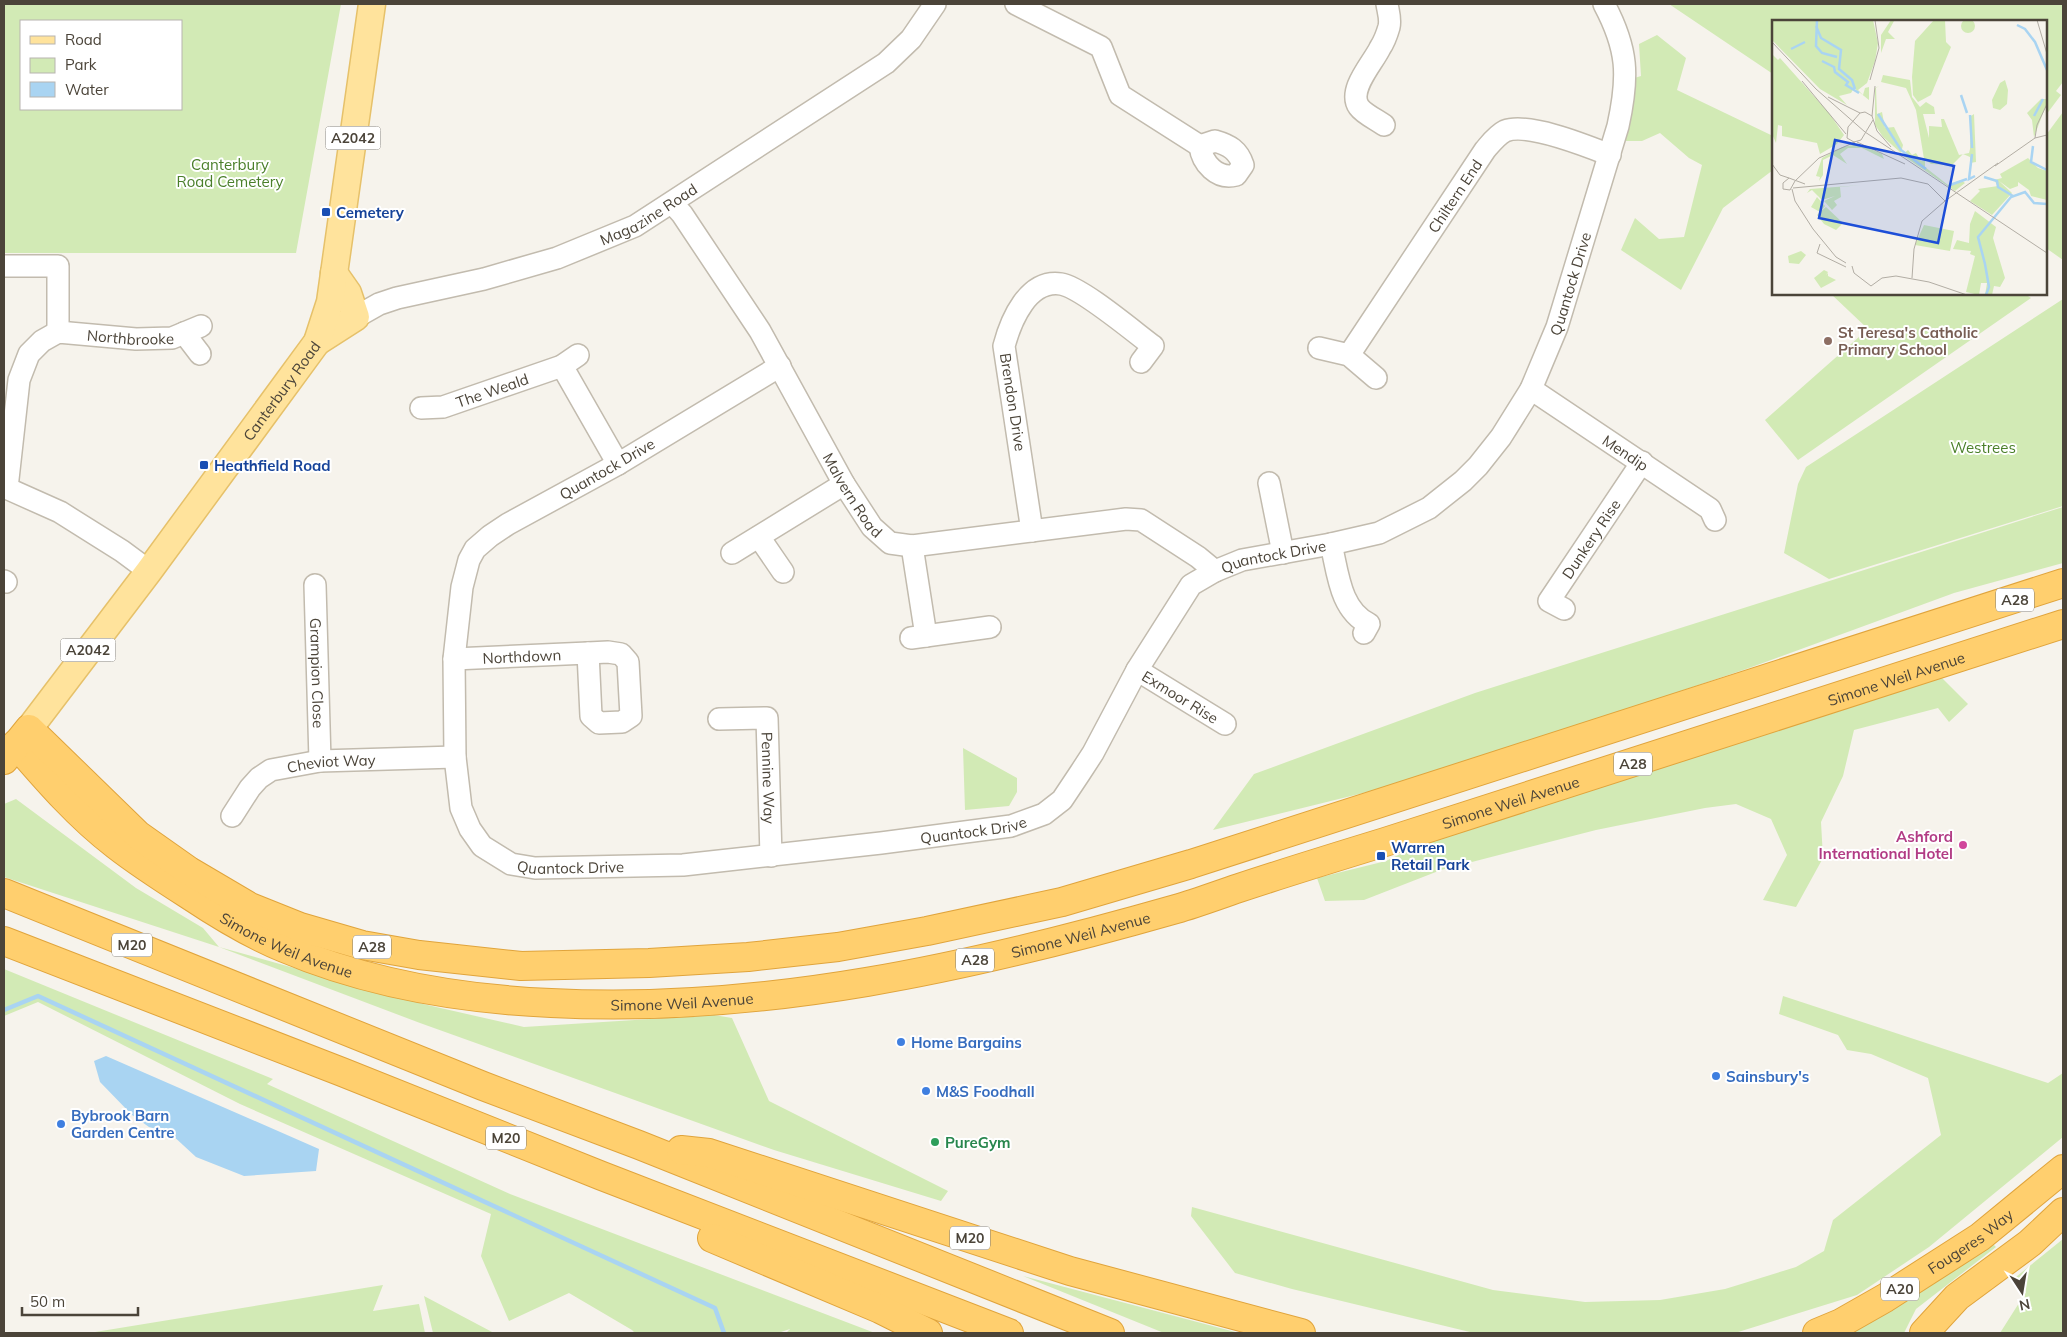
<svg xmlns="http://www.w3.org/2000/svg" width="2067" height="1337" viewBox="0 0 2067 1337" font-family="Mulish,sans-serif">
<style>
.green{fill:#d2eab5;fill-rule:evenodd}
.water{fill:#a9d4f2}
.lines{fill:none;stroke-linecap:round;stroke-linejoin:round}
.stream{stroke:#a9d4f2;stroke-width:4.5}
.minor-casing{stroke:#c2bbae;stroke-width:24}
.major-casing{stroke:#e6c16a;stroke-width:29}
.highway-casing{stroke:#e0a43c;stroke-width:30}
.minor{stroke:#fff;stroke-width:21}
.major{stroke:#ffe39c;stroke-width:26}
.highway{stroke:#ffcf6e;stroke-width:28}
.transit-dot{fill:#1a4fb4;stroke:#fff;stroke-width:2}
.education-dot{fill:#8d6e63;stroke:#fff;stroke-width:2}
.hotel-dot{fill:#d1479c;stroke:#fff;stroke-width:2}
.shop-dot{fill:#3f7fe0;stroke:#fff;stroke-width:2}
.leisure-dot{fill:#2e9e5b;stroke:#fff;stroke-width:2}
.labels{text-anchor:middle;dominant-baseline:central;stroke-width:4;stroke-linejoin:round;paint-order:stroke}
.shield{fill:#fff;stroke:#817c74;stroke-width:1}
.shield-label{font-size:14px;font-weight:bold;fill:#4b4439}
.park-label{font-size:15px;fill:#4a7f2a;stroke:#fff}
.street-label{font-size:15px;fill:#4b4439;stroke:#fff}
.transit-label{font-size:15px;font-weight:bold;fill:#164399;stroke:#fff;text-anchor:start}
.education-label{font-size:15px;font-weight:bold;fill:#785e54;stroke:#fff;text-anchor:start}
.hotel-label{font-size:15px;font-weight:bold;fill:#b23c85;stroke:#fff;text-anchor:end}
.shop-label{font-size:15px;font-weight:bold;fill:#366cbe;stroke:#fff;text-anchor:start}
.leisure-label{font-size:15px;font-weight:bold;fill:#27864d;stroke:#fff;text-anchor:start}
.inset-river{fill:none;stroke:#a9d4f2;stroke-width:2.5}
.inset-road{fill:none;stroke:#b2ada4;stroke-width:1}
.view{fill:#1d4ed8;fill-opacity:0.15;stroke:#1d4ed8;stroke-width:2.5}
.inset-edge{fill:none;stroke:#4b4439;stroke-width:2.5}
</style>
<rect width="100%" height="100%" fill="#f6f3ec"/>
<!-- green -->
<path class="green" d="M4,4H341L296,253H4ZM21,21H181V109H21Z
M1669,4H2063V82L2056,91L2061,95L2046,115V21H1773V74Z
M1657,35L1686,58L1677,90L1773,136V170L1723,208L1681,290L1621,250L1635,218L1659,239L1684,237L1702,165L1689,158L1660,133L1642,141H1621L1631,79L1641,76L1639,44Z
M2063,112V260L2046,248V135Z
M1831,294H2025L2031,298L1798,460L1765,420L1868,329Z
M2063,299V506L1829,579L1784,553L1798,484L1806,467Z
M2063,507V563L1954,593L1749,668L1420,779L1213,830L1254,774L1475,693Z
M1942,678L1968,704L1949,722L1938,708L1854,730L1843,776L1821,822L1823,858L1796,907L1763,900L1787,855L1771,819L1736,804L1705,808L1596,830L1441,870L1364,900L1325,901L1317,878L1386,861L1435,837Z
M963,748L1017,778V792L1009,806L965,810Z
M16,799L136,888L203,928L219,947L423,1004L524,1027L714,1015L732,1018L769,1101L948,1191L941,1201L774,1150L420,1023L219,947L4,877V804Z
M4,969L273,1079L267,1084L510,1194L875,1333H786L790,1329L778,1333H635L632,1330L569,1293L509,1321L481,1256L491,1214L240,1104L38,1002L4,1016Z
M1783,996L2048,1083L2063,1073V1137L1929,1247L1857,1295L1735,1333H1474L1292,1289L1235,1273L1191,1216L1192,1207L1493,1290L1585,1302L1660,1300L1725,1289L1796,1267L1824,1251L1833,1220L1941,1135L1928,1078L1871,1054L1847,1050L1838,1035L1779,1014Z
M2063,1239V1333H2000L2026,1292L2011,1281Z
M1991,1242L1996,1247L1916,1309L1904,1333H1838Z
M1023,1276L1239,1333H1164Z
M383,1285L373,1311L419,1304L425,1333H89Z
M424,1296L494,1333H433Z"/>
<!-- water -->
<path class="water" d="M106,1056L319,1149L316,1171L244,1176L196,1157L170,1133L149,1127L132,1115L100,1082L94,1061Z"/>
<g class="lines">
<!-- stream -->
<path class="stream" d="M4,1010L38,996L715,1308L724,1333"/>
<!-- minor casing -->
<g class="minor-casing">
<g id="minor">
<path d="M1016,4L1101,47L1120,95L1200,146"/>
<path d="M1384,125C1377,120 1364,114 1359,107C1347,90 1373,63 1380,48C1384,42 1387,34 1389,27C1391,19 1388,11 1387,4"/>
<path d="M1215,141C1229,145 1238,150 1243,165L1236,175C1217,180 1202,163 1200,146Z"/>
<path id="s1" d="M672,203L682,214L760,331L844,484L872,527L890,543L912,546L1126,519L1141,520L1198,557L1215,571"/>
<path d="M4,266H58V332"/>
<path id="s2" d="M356,317L379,304L397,298L484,279L557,258L635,226L886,63L911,39L935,4"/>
<path d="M184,333L200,354"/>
<path d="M1319,348L1349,355L1376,378"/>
<path id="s3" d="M1349,355L1485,150C1491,143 1497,135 1505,131C1528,122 1587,146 1610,155"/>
<path d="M562,366L618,464"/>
<path id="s4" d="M780,366L618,464L508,524L490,536L475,549L469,560L462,587L454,659L455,757L461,808L470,829L482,846L511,864L535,868L683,865L881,843L1011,826L1044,814L1062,800L1080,773L1093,753L1137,670L1191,585L1215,571L1242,560L1331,544L1379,533L1429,508L1463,481L1478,466L1501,437L1531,389L1557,327L1618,126C1629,76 1628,49 1604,4"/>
<path id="s5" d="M1531,389L1710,509L1715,520"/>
<path id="s6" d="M421,408L443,407L562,366L578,355"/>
<path d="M1269,483L1283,553"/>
<path d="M4,487L60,512L122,551L149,571"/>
<path id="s7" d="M7,488L19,380L29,354L42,341L58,332L136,339L172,338L201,326"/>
<path d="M1032,531L1004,346C1011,320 1028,279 1061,284C1081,287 1134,332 1153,346L1141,362"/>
<path d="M759,537L783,572"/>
<path d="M1331,544C1338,573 1340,610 1369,624L1364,633"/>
<path d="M912,546L926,636"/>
<path d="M732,553L844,484"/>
<path d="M4,581L6,582"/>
<path id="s8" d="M315,585L320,761"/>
<path id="s9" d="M1564,609L1549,601L1642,462"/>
<path d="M911,638L990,627"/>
<path d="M608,652L621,654L628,662L631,716L622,722L599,723L591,716L588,653Z"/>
<path id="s10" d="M454,659L588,653"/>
<path id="s11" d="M1137,670L1225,724"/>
<path id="s12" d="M719,719L767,718L771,856"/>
<path id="s13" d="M232,816L250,788L259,778L271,770L320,761L455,757"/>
</g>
</g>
<!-- major casing -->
<g class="major-casing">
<g id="major">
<path d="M317,342L356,317L348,293L334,273"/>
<path id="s14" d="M29,729L149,571L317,342L330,302L372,4"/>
</g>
</g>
<!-- highway casing -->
<g class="highway-casing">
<g id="highway">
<path id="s15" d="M16,744C47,780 79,817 116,845C139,863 164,879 189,895C219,915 250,934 284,948C369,984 460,999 551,1003C764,1014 973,967 1176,909C1197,903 1218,895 1239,888C1287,872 1336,857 1385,842C1612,770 1838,698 2063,624"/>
<path d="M4,760L29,729L138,835L189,871L250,907L300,927L362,945L419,955L521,966L649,963L748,957L838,947L927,931L1062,902L1191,864L2063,583"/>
<path d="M4,893L483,1086L639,1145L1110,1333"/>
<path d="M4,941L342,1072L602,1176L1009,1333"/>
<path d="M681,1150L709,1153L1070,1271L1301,1333"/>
<path d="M712,1238L880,1309L928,1333"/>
<path id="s16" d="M1817,1333L1841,1323L1885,1298L1980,1237L2063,1169"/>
<path d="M1924,1333L1957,1297L2030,1243L2063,1212"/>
</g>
</g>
<!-- minor -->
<use href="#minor" class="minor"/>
<!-- major -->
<use href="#major" class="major"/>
<!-- highway -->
<use href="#highway" class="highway"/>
</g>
<!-- markers -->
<g class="transit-dot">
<rect x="321" y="207" width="10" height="10" rx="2.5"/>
<rect x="199" y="460" width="10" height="10" rx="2.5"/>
<rect x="1376" y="851" width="10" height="10" rx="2.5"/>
</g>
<circle class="education-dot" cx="1828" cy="341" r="5"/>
<circle class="hotel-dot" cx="1963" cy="845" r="5"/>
<g class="shop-dot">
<circle cx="901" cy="1042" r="5"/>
<circle cx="1716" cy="1076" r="5"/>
<circle cx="926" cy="1091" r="5"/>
<circle cx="61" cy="1124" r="5"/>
</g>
<circle class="leisure-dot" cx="935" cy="1142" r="5"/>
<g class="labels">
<!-- shield labels -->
<g class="shield">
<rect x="325.5" y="126.5" width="55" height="23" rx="4"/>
<rect x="1996" y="588.5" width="38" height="23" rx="4"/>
<rect x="60.5" y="638.5" width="55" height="23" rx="4"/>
<rect x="1614" y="752.5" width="38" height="23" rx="4"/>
<rect x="112" y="933.5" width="40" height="23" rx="4"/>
<rect x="353" y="935.5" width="38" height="23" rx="4"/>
<rect x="956" y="948.5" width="38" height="23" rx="4"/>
<rect x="486" y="1126.5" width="40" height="23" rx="4"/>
<rect x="950" y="1226.5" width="40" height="23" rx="4"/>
<rect x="1881" y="1277.5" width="38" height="23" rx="4"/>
</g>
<g class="shield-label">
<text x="353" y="138">A2042</text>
<text x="2015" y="600">A28</text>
<text x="88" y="650">A2042</text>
<text x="1633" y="764">A28</text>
<text x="132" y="945">M20</text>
<text x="372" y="947">A28</text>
<text x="975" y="960">A28</text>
<text x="506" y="1138">M20</text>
<text x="970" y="1238">M20</text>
<text x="1900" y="1289">A20</text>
</g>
<!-- park labels -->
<g class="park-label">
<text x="230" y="164">Canterbury<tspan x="230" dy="17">Road Cemetery</tspan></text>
<text x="1983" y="447">Westrees</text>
</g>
<!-- street labels -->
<g class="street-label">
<text stroke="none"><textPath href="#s3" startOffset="191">Chiltern End</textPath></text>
<text stroke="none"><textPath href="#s2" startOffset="312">Magazine Road</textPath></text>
<text stroke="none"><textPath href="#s4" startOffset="2031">Quantock Drive</textPath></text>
<text stroke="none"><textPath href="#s7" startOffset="246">Northbrooke</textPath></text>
<text stroke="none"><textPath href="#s14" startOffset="422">Canterbury Road</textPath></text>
<text stroke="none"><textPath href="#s6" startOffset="74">The Weald</textPath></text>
<text transform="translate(1013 402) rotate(81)">Brendon Drive</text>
<text stroke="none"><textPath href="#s5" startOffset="114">Mendip</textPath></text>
<text transform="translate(607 469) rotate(-30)">Quantock Drive</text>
<text stroke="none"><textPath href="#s1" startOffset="344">Malvern Road</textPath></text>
<text stroke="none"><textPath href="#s9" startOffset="92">Dunkery Rise</textPath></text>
<text stroke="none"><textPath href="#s4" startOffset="1596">Quantock Drive</textPath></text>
<text stroke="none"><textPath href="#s10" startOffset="68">Northdown</textPath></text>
<text stroke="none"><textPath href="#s8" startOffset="88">Grampion Close</textPath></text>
<text stroke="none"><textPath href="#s15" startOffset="2005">Simone Weil Avenue</textPath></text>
<text stroke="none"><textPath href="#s11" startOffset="51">Exmoor Rise</textPath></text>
<text stroke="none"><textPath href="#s13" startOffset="122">Cheviot Way</textPath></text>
<text stroke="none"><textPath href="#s12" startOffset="108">Pennine Way</textPath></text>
<text stroke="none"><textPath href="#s15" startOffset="1600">Simone Weil Avenue</textPath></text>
<text stroke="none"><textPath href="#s4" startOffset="1161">Quantock Drive</textPath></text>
<text stroke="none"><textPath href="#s4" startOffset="756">Quantock Drive</textPath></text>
<text stroke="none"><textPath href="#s15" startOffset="1150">Simone Weil Avenue</textPath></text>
<text stroke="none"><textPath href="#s15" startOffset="341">Simone Weil Avenue</textPath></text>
<text stroke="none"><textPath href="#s15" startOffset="745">Simone Weil Avenue</textPath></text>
<text stroke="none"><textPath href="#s16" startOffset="179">Fougeres Way</textPath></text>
</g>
<!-- transit labels -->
<g class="transit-label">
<text x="336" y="212">Cemetery</text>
<text x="214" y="465">Heathfield Road</text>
<text x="1391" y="847">Warren<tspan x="1391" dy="17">Retail Park</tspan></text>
</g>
<!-- education labels -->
<g class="education-label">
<text x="1838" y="332">St Teresa's Catholic<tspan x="1838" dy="17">Primary School</tspan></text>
</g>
<!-- hotel labels -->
<g class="hotel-label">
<text x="1953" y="836">Ashford<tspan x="1953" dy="17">International Hotel</tspan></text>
</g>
<!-- shop labels -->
<g class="shop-label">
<text x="911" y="1042">Home Bargains</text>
<text x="1726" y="1076">Sainsbury's</text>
<text x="936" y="1091">M&amp;S Foodhall</text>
<text x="71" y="1115">Bybrook Barn<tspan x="71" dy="17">Garden Centre</tspan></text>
</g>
<!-- leisure labels -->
<g class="leisure-label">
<text x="945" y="1142">PureGym</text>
</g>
</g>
<!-- overview -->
<g transform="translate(1772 20)">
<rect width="275" height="275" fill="#f6f3ec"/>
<path d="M189 6a7 7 0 1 1 14 0a7 7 0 1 1-14 0ZM0,0H101L106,23L103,41L95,63L86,70L91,75L93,68L97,67V80L82,68L79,73L67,76L75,85L48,69L0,20ZM119,0L122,1L116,12L123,19H114L109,33V15ZM162,0H173L174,22L179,27L159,75L146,82L141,75L140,57L143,21ZM0,34L6,40L8,38L57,93L72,115L65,124L48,134L45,123L10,116V106L6,105L4,123L0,114ZM111,55L138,60L140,77L148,87L154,82L162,87L163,94H151L157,118V106L170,107L169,99H172L187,135L197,133L198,129L199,96L202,94L204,142L198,143V137L191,134L180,145L159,144L152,139L144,90L134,68L109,62ZM233,60L236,70L235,84L228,90L221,88L220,80L228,63ZM107,66L104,68L105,94L110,92L113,108L122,107L131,125L129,133L111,117L103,105V68ZM269,79H275V83L262,117L260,100L255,93ZM87,124L110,134L112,139L90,128H76L68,134L75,144L61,135L51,140V155L47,161L48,157L44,156L50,138L70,127ZM136,130L140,135L144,133L149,141H153V147L176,165L189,160L193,163L183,171L130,135ZM256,138L266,148L275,151V180L259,176L257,170L246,162V166L238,169L227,161L240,173L220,195L198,181L208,171L206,169L226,166L222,160L230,158L228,154ZM89,165L68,167L69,177L62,181L65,185L60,190L52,181L63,176L50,180L40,170L35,173L38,169ZM45,177L53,186L49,191L54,187L71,203L64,210L52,204L45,195L48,192L39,187ZM203,191L224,207L221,218L233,258L228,267L222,266L220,275H213L215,263H209L207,275L194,272L203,236L198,234L199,231L181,229L185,220L197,223L198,204ZM152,205L182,211L178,231L143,225ZM29,231L34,235L27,244L17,243L16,236ZM52,250L56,252L54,255L56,253V256L64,260L49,268L42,258Z" fill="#d2eab5"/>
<path class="inset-river" d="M45,0L44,26L50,33L65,37M245,5L253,9L263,22L275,50M44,6L49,18L69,30L67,49L80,60L83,69M19,29L33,22M50,41L62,47L63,52L76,62L74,65L87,73M189,75L195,93M106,94L129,130L154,149M198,95L200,128M262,96L271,79M261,126L259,142L275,150M200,134L197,159L203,156M212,157L225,161L226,167L241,176M178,165L195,159M214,275L217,267L213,244L206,217L239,177L253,172L262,183L275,184"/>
<path class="inset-road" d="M265,0L275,34M0,22L44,69L93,112L275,233M98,60L107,28L103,0M30,61L74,114M56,77L88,93M100,96L103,66M101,100L89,120L82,122L75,118L76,107L88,93L93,92L100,96L105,111L119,127M263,118L265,105L275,84M85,122L133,144M0,144L8,155L17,158M223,146L263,118L275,115M23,161L18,170L11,169V163L17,158L33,164M23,161L47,138L83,122M21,168L129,158L156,164L173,181L226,143M20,169L23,181L41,209L64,237L74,243M48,224L45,233L74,247M80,246L82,253L99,266L110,258L124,256L157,262L195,275M140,258L142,229L150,201L173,181"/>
<path class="view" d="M63,120L182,146L166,223L47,198Z"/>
<rect width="275" height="275" class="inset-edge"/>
</g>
<!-- border -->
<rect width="2067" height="1337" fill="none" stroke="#4b4439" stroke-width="10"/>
<!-- legend -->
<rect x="20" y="20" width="162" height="90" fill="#ffffff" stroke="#b7b4b0"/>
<rect x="30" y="36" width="25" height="8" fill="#ffe39c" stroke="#b7b4b0"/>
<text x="65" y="45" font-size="15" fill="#4b4439">Road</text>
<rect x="30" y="58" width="25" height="15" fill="#d2eab5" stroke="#b7b4b0"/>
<text x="65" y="70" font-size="15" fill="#4b4439">Park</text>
<rect x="30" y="82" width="25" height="15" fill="#a9d4f2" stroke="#b7b4b0"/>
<text x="65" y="95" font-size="15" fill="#4b4439">Water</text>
<!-- north arrow -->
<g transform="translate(2022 1292) rotate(168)" stroke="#ffffff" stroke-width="4" paint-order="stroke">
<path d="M0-4L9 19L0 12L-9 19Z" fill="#4b4439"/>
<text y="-8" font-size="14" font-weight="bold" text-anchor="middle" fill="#4b4439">N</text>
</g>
<!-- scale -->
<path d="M22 1307v8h116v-8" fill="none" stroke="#4b4439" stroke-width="2.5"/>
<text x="30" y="1307" font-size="15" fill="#4b4439" stroke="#ffffff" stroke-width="4" paint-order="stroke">50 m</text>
</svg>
